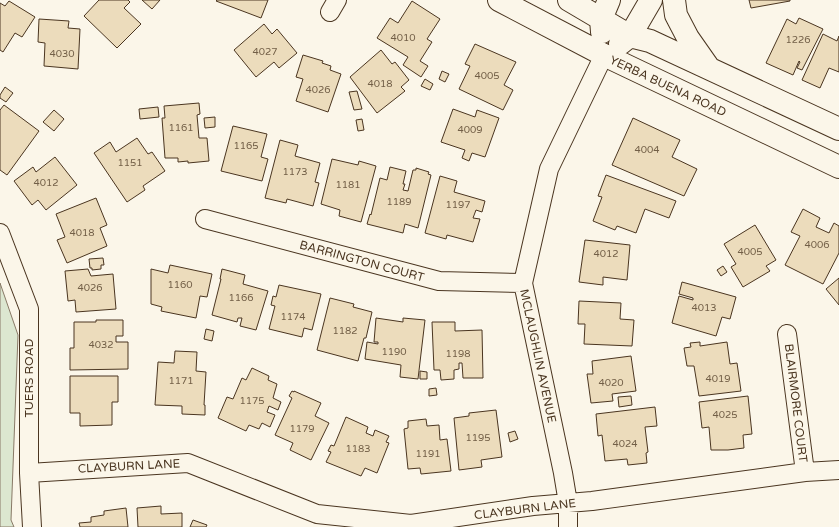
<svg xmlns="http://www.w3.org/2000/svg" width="839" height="527" viewBox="0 0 839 527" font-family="'Varela Round',sans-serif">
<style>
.green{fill:#dce7d0;stroke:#887966}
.building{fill:#ecdcbc;stroke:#4a3520}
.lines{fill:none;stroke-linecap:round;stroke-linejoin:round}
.minor-casing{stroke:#4a3520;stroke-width:20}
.secondary-casing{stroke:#4a3520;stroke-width:24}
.minor{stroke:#fbf6e9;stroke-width:18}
.secondary{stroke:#fbf6e9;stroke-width:22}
.labels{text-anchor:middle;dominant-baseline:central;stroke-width:3;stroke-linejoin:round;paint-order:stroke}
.number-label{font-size:10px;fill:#725f47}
.street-label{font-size:12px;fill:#4a3520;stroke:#fbf6e9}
</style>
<rect width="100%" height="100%" fill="#fbf6e9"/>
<!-- green -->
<path class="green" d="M0,283L18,335L11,520L14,527H0Z"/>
<!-- building -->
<path class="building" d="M99,0H128L130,2L124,8L141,24L117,48L84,16Z
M142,0H160L152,9Z
M217,0H268L261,18L216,1Z
M749,0H790V1L751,8Z
M9,1L35,17L22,37L15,33L3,52L0,50V3L5,6Z
M412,1L440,19L427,39L432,42L420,61L428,66L421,77L403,65L408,57L377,38L390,18L398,23Z
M799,18L823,29L802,70L797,68L800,62L799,61L793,75L766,63L787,19L796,24Z
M39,19L69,21L68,28L80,29L78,69L44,66L45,43L38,42Z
M264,24L272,34L277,29L297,53L279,68L274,62L256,77L234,50Z
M823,34L837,41L839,36V72L829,68L820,88L802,80Z
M475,44L516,62L504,85L513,90L503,110L459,89L470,66L465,64Z
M381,50L392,64L395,62L409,80L401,87L405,91L377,113L350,77Z
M303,55L323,61L322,63L331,66L330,70L341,74L328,112L296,101L303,79L296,77Z
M442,71L449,74L445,82L439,79Z
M425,79L433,84L430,90L421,86Z
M5,87L13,93L6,102L0,98V95Z
M357,91L362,109L354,110L349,92Z
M199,103L200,114L197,115L199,138H207L209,161L188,163V161L178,162V158H165L162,118H165L164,106Z
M4,105L39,131L7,175L0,170V110Z
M158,107L159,117L140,119L139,109Z
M453,109L475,117L477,110L499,118L485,157L472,153L469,161L462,158L465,150L441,142Z
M54,110L64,119L54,131L43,122Z
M215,117V127L205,128L204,118Z
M633,118L680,140L672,157L697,169L684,196L612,165Z
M362,119L364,130L358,131L356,120Z
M233,126L267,134L261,157L268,159L262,181L221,171Z
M137,138L148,154L152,152L165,171L143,186L145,190L127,202L94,153L110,142L116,152Z
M280,140L298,145L295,156L320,163L315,182L319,183L313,206L287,199L286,203L265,198Z
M55,157L77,185L46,210L38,200L32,205L14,181L33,167L36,172Z
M332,159L358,165L359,161L376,166L361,222L339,216L340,210L321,204Z
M390,167L406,171L403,184H405L403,190L408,191L413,170H416V168L429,172L428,174L431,175L418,228L405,224L403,233L367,224L370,214L371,215L380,178L387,180Z
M606,175L676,201L669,218L645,209L636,233L617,226L615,230L593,221L602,197L598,196Z
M440,176L457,181L454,192L485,201L482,212L476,210L473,218L480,219L473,242L447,235L446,239L425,233Z
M96,198L107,225L100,228L107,246L67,263L57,240L65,237L56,214Z
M803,209L820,218L816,227L829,233L834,223L839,226V253L823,284L785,265L800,236L791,232Z
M755,225L776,260L766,266L770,271L743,287L731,267L736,264L724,244Z
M585,240L630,245L627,280L603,277V285L579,282Z
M103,258L104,265H101V269L92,270V268H90L89,259Z
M170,265L212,274L207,297L200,296L196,318L161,311L162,307L151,304V269L168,273Z
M723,266L727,272L721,276L717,270Z
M88,269L91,276L113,274L116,309L76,312L75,300L68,301L65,271Z
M222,269L245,275L243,284L268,291L256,330L240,326L242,318H238L237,322L212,315L221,279H220Z
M839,278V305L826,289Z
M682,282L736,297L730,319L722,317L716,336L672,323L679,296L693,300V298L679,294Z
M279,285L321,294L312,330L304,328L302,337L269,329L275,306L271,305L273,296L276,297Z
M330,298L354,304L353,307L372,312L366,338H364L358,361L317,350Z
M579,301L621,303L620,319L634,320L632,346L584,344L585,324H578Z
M376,318L403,322V318L425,320L418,379L400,377L401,365L365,359L367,342L378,344V342H374Z
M96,320H123V336H116V342H128V369L70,370V348H74V322H96Z
M432,322H455V331L482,330L483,378H463L462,363H459V369L454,370V379L441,380L440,370H434Z
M206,329L214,331L212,341L204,339Z
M700,342V346L727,342L730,364L737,363L741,391L699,396L694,366H687L684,348L691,347L690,343Z
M175,351L197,352L196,371L206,372L204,405H205V415L182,414V406L155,405L158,362L174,363Z
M631,356L636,391L612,394L613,401L591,403L587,374H593L592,361Z
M252,368L269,376L268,380L277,384L273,398L281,402L278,410L269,406L267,412L275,415L270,427L262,423L259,429L249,425L246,431L218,418L227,397L233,399L242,378L246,380Z
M420,371L427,372V379H420Z
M70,376H118V402H112V425L80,426V413H70Z
M436,388L437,395L429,396V389Z
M292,391L294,392V391L321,403L315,416L329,423L311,460L290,450L293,443L275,435L292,398L289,396Z
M631,396L632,405L619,407L618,397Z
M748,396L752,434L743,435L744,448L728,450H711L709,427L702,428L699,402Z
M655,407L657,426L645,427L648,452L646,453L647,463L628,465L627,459L605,461L602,435L598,436L596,414Z
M496,410L502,457L481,460L482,467L459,470L454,418L469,416V413Z
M346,417L368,427L366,433L373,436L375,430L389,436L386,442L389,443L377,473L365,468L361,476L326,462L331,452L328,451L331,445L334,446Z
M426,419L427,426L439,425L440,440L447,439L451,471L421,474L420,468L408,469L404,429L408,428V421Z
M515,431L518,439L510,442L508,433Z
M161,506V514L182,513V527H138L137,508Z
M126,508L128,527H80L79,523L91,522V517L104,515V511Z
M193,520L207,525L206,527H190Z"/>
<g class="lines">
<!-- minor casing -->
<g class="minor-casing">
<path id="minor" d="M330,12L337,0
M205,219L439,281L523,283
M0,233L29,309V473L32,527
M787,334L805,472
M29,473L188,463L317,514L411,524L533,506L592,501L805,472L839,470
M568,527V503L563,473L523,283L549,169L604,55"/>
</g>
<!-- secondary casing -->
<g class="secondary-casing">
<path id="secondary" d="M499,0L604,55L839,167
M569,0L630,36L650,41L839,129
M674,0L676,15L688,38L709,68
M602,32L601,19L609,0
M620,44L630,36L651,0"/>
</g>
<!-- minor -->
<use href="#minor" class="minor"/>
<!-- secondary -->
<use href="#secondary" class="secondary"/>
</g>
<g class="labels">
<!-- number labels -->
<g class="number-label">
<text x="403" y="38">4010</text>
<text x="798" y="40">1226</text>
<text x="265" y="52">4027</text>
<text x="62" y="54">4030</text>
<text x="487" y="76">4005</text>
<text x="380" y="84">4018</text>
<text x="318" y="90">4026</text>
<text x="181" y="128">1161</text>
<text x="470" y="130">4009</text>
<text x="246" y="146">1165</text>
<text x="647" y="150">4004</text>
<text x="130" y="163">1151</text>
<text x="295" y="172">1173</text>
<text x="46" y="183">4012</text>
<text x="348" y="185">1181</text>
<text x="399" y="202">1189</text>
<text x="458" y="205">1197</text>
<text x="82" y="233">4018</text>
<text x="817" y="245">4006</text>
<text x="750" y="252">4005</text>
<text x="606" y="254">4012</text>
<text x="180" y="285">1160</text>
<text x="90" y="288">4026</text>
<text x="241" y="298">1166</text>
<text x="704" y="308">4013</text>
<text x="293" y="317">1174</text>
<text x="345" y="331">1182</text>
<text x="101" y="345">4032</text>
<text x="394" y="352">1190</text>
<text x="458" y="354">1198</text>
<text x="718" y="379">4019</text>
<text x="181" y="381">1171</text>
<text x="611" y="383">4020</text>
<text x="252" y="401">1175</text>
<text x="725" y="415">4025</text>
<text x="302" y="429">1179</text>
<text x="478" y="438">1195</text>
<text x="625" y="444">4024</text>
<text x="358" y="449">1183</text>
<text x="428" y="454">1191</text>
</g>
<!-- street labels -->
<g class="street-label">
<text transform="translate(668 86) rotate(25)">YERBA BUENA ROAD</text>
<text transform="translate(362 261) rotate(15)">BARRINGTON COURT</text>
<text transform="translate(538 356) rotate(78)">MCLAUGHLIN AVENUE</text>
<text transform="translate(29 378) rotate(-90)">TUERS ROAD</text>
<text transform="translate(796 403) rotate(83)">BLAIRMORE COURT</text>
<text transform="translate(129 466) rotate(-3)">CLAYBURN LANE</text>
<text transform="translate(525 509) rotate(-7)">CLAYBURN LANE</text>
</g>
</g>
</svg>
